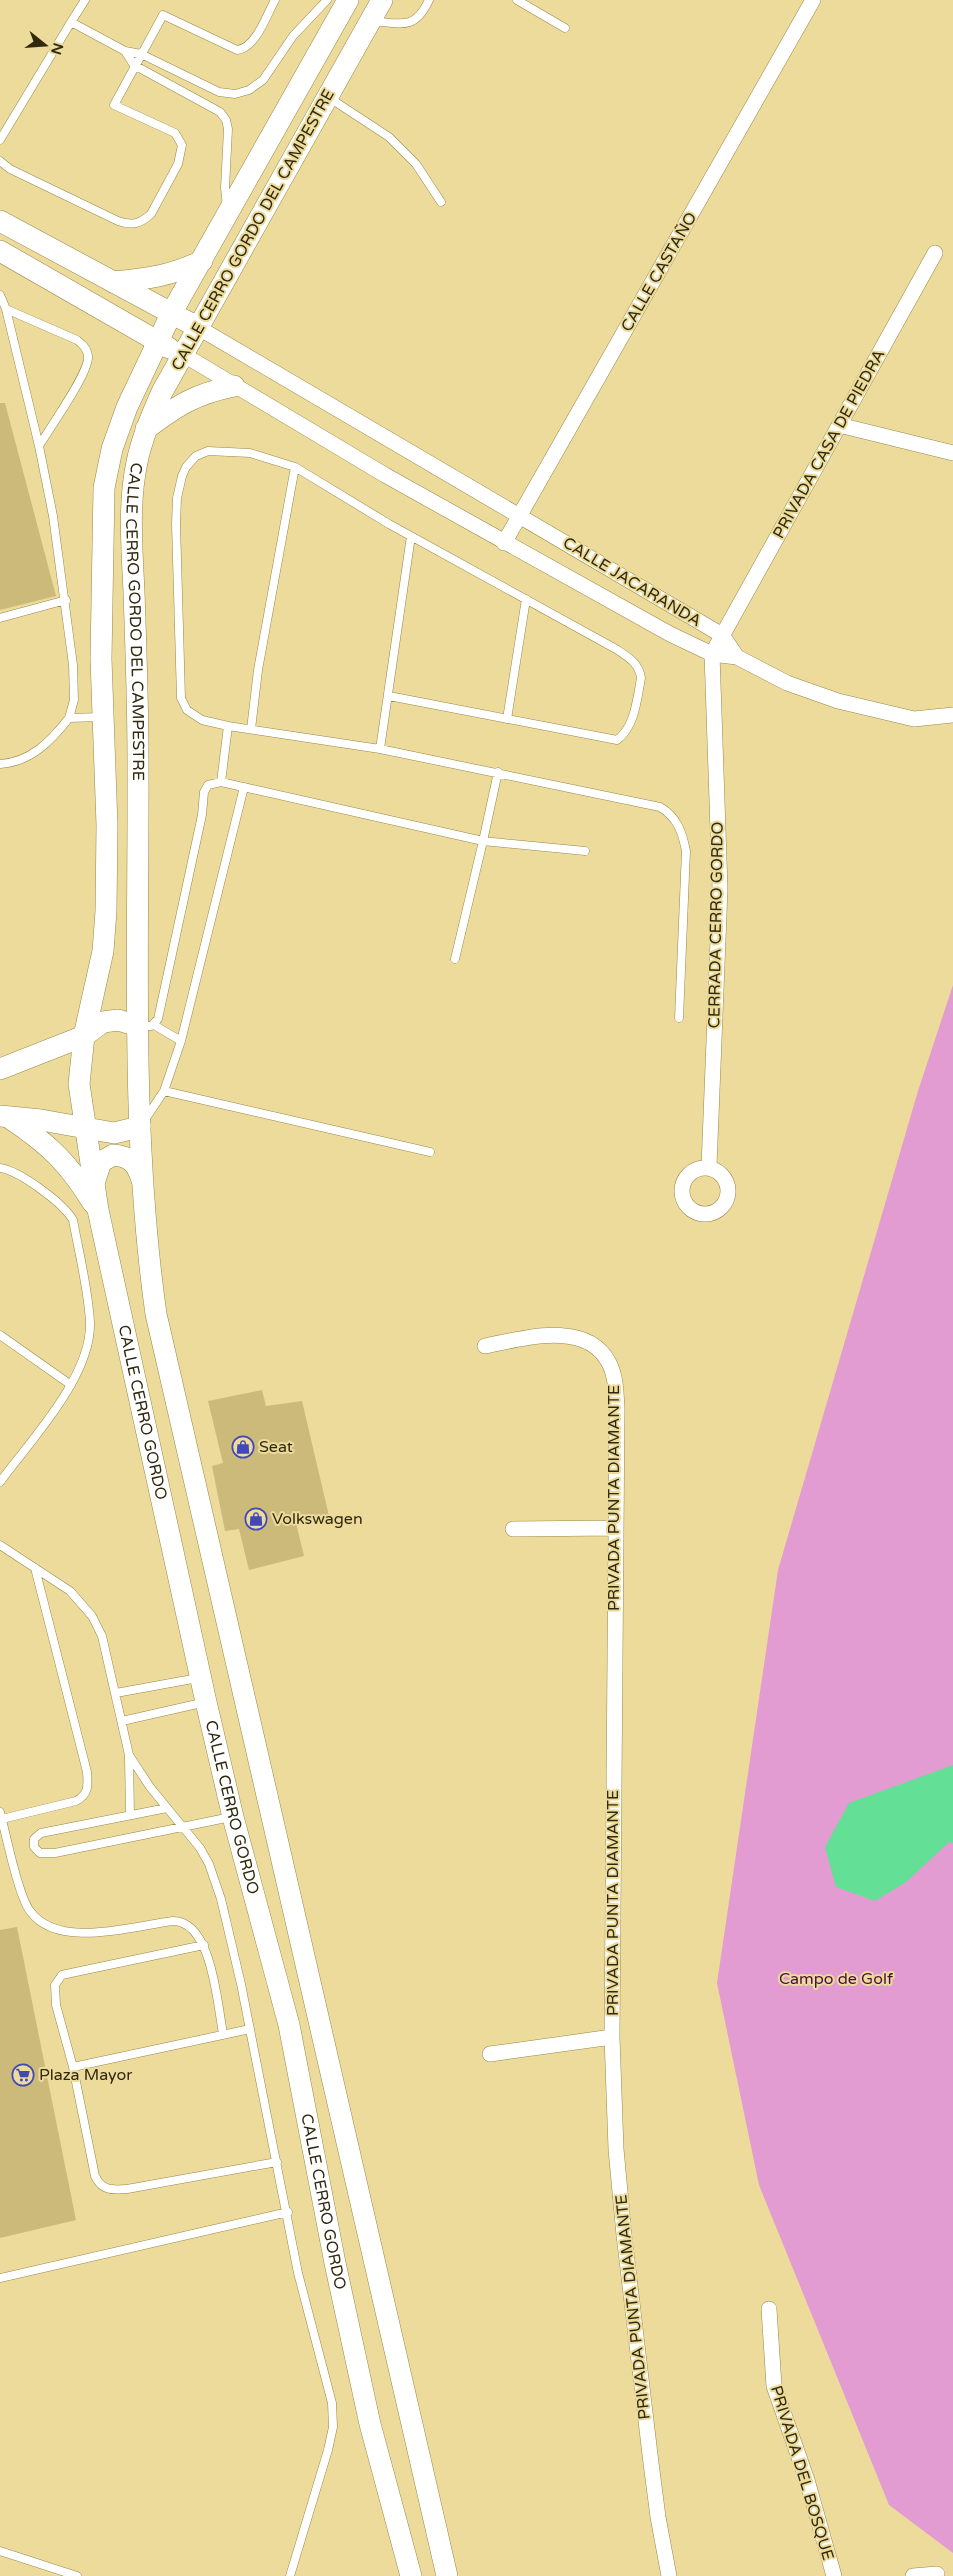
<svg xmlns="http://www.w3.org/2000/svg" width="953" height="2576" viewBox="0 0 953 2576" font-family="'Varela Round',sans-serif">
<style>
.green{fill:#e29cd2}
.water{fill:#63df96}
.building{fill:#cbba7a}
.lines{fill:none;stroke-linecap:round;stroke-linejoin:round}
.lane-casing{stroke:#99884a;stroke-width:9}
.street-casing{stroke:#99884a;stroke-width:16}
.secondary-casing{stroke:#99884a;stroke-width:22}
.lane{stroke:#fff;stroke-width:8}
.street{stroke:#fff;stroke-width:15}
.secondary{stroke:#fff;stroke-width:21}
.labels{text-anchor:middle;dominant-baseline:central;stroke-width:4;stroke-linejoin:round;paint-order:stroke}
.street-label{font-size:16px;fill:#30290f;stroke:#ecdb9a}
.poi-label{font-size:16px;fill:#30290f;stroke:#ecdb9a;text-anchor:start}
.park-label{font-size:16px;fill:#480c3f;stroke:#ecdb9a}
</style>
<rect width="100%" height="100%" fill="#ecdb9a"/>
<!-- green -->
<path class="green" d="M953,985V2553L889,2505L759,2185L717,1983L778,1570L918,1091Z"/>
<!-- water -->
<path class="water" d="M953,1765V1843L949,1842L906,1882L875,1901L836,1887L825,1847L849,1803Z"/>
<!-- building -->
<path class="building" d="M0,403H5L56,596L0,610Z
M262,1390L266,1406L302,1401L329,1516L296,1523L304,1556L249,1570L239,1529L225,1531L212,1466L223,1463L208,1401Z
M17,1927L76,2220L0,2238V1930Z"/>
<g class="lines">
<!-- lane casing -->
<g class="lane-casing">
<path id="lane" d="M85,0L71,22L125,51L141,54L219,92L235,94L249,90L263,80L293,36L327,0
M517,0L565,28
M373,21C402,24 415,30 429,0
M125,51L134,65L220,112L226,120L228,129L225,188L227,206
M328,97L389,137L416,164L441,202
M0,140L71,22
M0,161L10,169L118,221C132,226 140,224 151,214L178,164L182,145L175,133L114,105L163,15L237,50C256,48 266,16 275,0
M0,295L6,309L39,446L53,516L73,665L74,700L69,718L101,717
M6,309L77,340C82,344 87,348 88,356C90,372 49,429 39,446
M0,618L66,600
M389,696L617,740C635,727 637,699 641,678C639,663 628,657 616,649L389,524L295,467L250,453L208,451L196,456L186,467L182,476L177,498L176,524L181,698L187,710L202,720L228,726L380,749L660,807C677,817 682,831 686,851L679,1018
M507,719L526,599
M251,729L258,670L295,467
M380,749L411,536
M0,764C31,762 51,741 69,718
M221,782L228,726
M455,959L483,841L585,851
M154,1025L181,1041
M140,1026H151L158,1019L202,815L204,792L208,785L221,782L483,841L498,772
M164,1091L430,1152
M144,1121L164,1091L181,1041L244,787
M0,1168C20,1171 63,1203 73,1220C79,1253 88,1288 90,1322C92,1376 31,1440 0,1482
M0,1335L71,1385
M0,1545L70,1591L92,1616L102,1636L129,1755L150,1787L200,1848L209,1864L221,1899L241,1984L298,2273L332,2403L333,2427L328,2450L290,2576
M116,1693L198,1678
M122,1721L206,1702
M129,1757L130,1815
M167,1808L41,1833L34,1839V1847L40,1853H55L231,1817
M0,1812C6,1834 18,1895 30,1911C58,1950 133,1926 173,1921C212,1921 217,2003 223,2033
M2,1819L76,1801C89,1794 88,1786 87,1772L35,1568
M204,1945L71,1973L62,1975L55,1985L56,2005L73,2067L95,2176C102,2191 112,2190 127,2189L277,2162
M73,2067L250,2029
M0,2278L288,2212
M0,2551L77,2576"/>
</g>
<!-- street casing -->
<g class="street-casing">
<path id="street" d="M199,328L722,635L737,657
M184,355L385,475L670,634L712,654L737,657L787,683L838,701L914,719L953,715
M839,425L953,453
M504,543L813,0
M709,1167L720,889L712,654L935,253
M682 1191a23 23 0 1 1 46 0a23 23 0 1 1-46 0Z
M485,1346C521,1339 587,1319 609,1363C616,1376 616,1393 617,1408L612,2037L616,2149L624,2235L651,2463L658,2517L669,2576
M513,1529L615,1528
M490,2054L612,2037
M769,2309L774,2386L807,2480L834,2576
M913,2576L937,2574"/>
</g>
<!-- secondary casing -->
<g class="secondary-casing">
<g id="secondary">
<path id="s1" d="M348,0L172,312L127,407L112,449L104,488L101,659L107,825L106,911L103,951L84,1036L79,1084L98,1210L206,1702L233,1817L289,2025L335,2263L370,2424L411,2576"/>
<path id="s2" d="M382,0L162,392C152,414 142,437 137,462C128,504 132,549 134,592C136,648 138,704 138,760C139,945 130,1131 156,1314L447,2576"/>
<path d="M0,221L199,328"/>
<path d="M0,251L169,348"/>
<path d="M113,282C147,279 170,276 202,261"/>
<path d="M146,429C178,405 195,394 234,386"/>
<path d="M0,1069L84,1036L103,1022L118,1020L138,1026"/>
<path d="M0,1116L41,1120L114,1133L131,1129L140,1125"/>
<path d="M11,1119C50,1145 69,1164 93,1203"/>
<path d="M94,1183L101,1162L113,1155C131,1156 137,1164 142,1180"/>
</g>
</g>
<!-- lane -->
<use href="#lane" class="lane"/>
<!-- street -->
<use href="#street" class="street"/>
<!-- secondary -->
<use href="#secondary" class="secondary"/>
</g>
<!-- icons -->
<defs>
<g id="shop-ring" transform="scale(1.125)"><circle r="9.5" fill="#ecdb9a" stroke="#4248bc" stroke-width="1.5"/><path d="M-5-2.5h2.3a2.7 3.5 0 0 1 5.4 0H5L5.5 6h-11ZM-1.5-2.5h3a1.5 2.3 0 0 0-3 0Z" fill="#4248bc"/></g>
<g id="supermarket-ring" transform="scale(1.125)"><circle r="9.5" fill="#ecdb9a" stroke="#4248bc" stroke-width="1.5"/><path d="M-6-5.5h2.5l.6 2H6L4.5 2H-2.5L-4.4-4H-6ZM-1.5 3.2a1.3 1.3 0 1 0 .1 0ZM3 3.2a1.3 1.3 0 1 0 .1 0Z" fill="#4248bc"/></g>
</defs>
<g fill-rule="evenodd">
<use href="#shop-ring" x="243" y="1447"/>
<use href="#shop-ring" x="256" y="1519"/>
<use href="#supermarket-ring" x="23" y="2075"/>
</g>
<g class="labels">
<!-- street labels -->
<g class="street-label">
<text transform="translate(253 230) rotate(-61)">CALLE CERRO GORDO DEL CAMPESTRE</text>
<text transform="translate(659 272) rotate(-60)">CALLE CASTAÑO</text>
<text transform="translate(829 444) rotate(-61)">PRIVADA CASA DE PIEDRA</text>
<text transform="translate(632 582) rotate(31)">CALLE JACARANDA</text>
<text stroke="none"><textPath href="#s2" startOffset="684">CALLE CERRO GORDO DEL CAMPESTRE</textPath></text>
<text transform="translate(716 925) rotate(-89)">CERRADA CERRO GORDO</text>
<text stroke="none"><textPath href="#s1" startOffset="1481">CALLE CERRO GORDO</textPath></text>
<text transform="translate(614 1498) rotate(-90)">PRIVADA PUNTA DIAMANTE</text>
<text stroke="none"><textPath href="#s1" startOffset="1886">CALLE CERRO GORDO</textPath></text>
<text transform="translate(613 1903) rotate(-90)">PRIVADA PUNTA DIAMANTE</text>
<text stroke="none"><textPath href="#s1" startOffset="2291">CALLE CERRO GORDO</textPath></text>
<text transform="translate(633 2307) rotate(-96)">PRIVADA PUNTA DIAMANTE</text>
<text transform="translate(802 2473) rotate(73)">PRIVADA DEL BOSQUE</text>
</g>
<!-- poi labels -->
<g class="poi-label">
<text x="259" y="1447">Seat</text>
<text x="272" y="1519">Volkswagen</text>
<text x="39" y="2075">Plaza Mayor</text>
</g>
<!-- park labels -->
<g class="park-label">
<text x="836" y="1979">Campo de Golf</text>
</g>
</g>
<!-- north arrow -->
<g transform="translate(45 45) rotate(107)" stroke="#ecdb9a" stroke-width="4" paint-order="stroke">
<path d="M0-4L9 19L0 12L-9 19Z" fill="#30290f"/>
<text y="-8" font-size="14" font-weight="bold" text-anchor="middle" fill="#30290f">N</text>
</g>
</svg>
